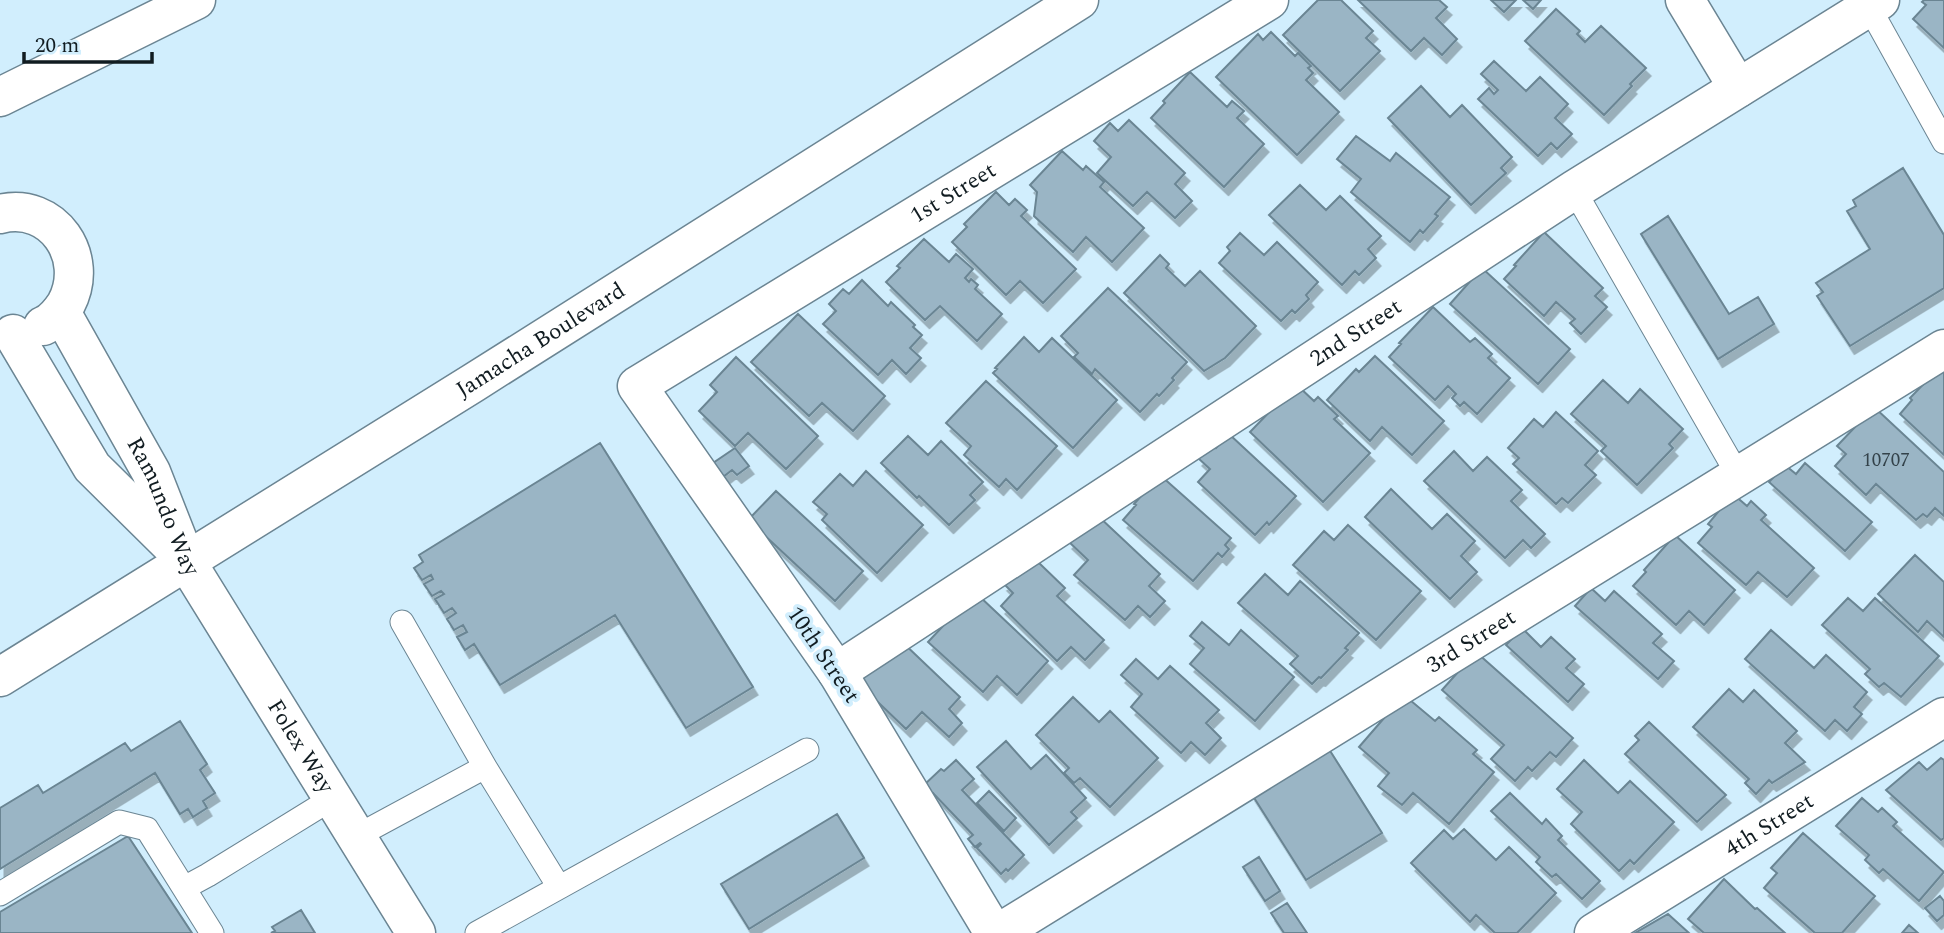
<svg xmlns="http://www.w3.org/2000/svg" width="1944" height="933" viewBox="0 0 1944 933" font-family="Spectral,serif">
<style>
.building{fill:#9ab5c5;stroke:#6a8593;stroke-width:2;filter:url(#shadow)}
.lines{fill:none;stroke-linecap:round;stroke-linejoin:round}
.lane-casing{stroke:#6b8593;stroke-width:25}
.street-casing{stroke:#6b8593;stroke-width:41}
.primary-casing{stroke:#6b8593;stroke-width:41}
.lane{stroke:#fff;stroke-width:23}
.street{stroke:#fff;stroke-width:38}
.primary{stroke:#fff;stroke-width:38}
.labels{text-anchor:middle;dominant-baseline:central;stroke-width:7;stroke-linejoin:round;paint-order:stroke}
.number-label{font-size:19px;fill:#33424a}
.street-label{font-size:23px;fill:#111c21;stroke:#d1eefd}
</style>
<defs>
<filter id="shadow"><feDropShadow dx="4.5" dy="8" stdDeviation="0" flood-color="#0004"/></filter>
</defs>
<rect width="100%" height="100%" fill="#d1eefd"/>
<!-- building -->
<path class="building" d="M1318,0H1341L1373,31L1366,38L1380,51L1340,91L1283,35Z
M1358,0H1439L1447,7L1436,18L1457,39L1442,55L1424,38L1411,51Z
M1491,0H1516L1504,12Z
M1523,0H1541L1533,9Z
M1924,0H1944V48L1913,19L1926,5L1922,2Z
M1556,9L1580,31L1577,34L1585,42L1601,26L1646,68L1630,84L1632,86L1604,115L1525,41Z
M1271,32L1295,56L1298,53L1311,66L1308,68L1313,73L1306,80L1339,112L1297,155L1216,77L1258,34L1263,40Z
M1494,61L1526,91L1540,77L1568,104L1555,118L1572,134L1557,149L1551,143L1538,156L1478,99L1489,88L1494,94L1498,90L1481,74Z
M1190,72L1227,107L1232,101L1244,111L1237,118L1264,144L1224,187L1151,118L1165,103L1163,101Z
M1421,86L1450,117L1462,105L1512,157L1501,168L1506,173L1471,205L1388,118Z
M1129,120L1185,173L1175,184L1192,201L1175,218L1147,192L1133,206L1097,173L1111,157L1094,141L1110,123L1118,131Z
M1356,136L1390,161L1396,153L1450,197L1435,214L1438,216L1423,233L1420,230L1410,242L1351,192L1361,179L1337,159Z
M1062,151L1083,170L1086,166L1104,182L1100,187L1144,228L1112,262L1086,237L1073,252L1034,216L1037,192L1030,185Z
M1903,168L1944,235V288L1850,346L1817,296L1823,292L1816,283L1870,249L1847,211L1856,206L1853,200Z
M1300,185L1326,210L1340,196L1381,236L1368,249L1376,258L1359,275L1355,271L1342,285L1269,215Z
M996,192L1009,205L1015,199L1027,210L1021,216L1076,269L1043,303L1020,281L1006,295L952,242L967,227L964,224Z
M1668,216L1729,314L1758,297L1774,324L1718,359L1641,234Z
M1544,232L1603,288L1595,296L1607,307L1581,334L1570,323L1575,319L1556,302L1544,316L1504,279L1516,266L1514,265Z
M1240,233L1264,255L1277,242L1318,282L1306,295L1309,299L1295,313L1292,310L1281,321L1219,263L1230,251L1227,247Z
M924,239L949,262L956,254L973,269L965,278L969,282L971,279L978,285L975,289L1002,314L977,341L940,306L925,320L886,282L900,268L897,266Z
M1160,255L1169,264L1166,268L1185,286L1200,271L1256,326L1225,358L1204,371L1124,293Z
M1482,268L1570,349L1538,384L1450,304Z
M862,280L888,306L891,302L915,325L913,327L922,335L910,348L921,358L906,374L892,360L878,375L823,324L836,311L829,304L843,289L849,294Z
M1108,288L1187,362L1172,378L1174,380L1159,396L1157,394L1140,412L1095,369L1092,374L1074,357L1078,353L1061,336Z
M1433,307L1470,342L1475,338L1492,354L1488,358L1510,378L1477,414L1464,402L1460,406L1452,398L1456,394L1448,386L1435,400L1389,357L1401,344L1399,343Z
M798,314L885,396L853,431L822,403L809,416L751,362Z
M1024,337L1039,352L1052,338L1117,400L1073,448L993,373L997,369L995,368Z
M1375,356L1444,421L1412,455L1382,427L1370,441L1327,400L1356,369L1359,372Z
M736,357L818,436L786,469L748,433L735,446L699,411L717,392L710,385Z
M1944,363V455L1900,414L1912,400L1910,398Z
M1603,380L1628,403L1640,389L1683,429L1669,444L1673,448L1637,485L1601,451L1606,446L1571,414Z
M986,381L1057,446L1017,490L1006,479L999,487L964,455L971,446L946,423Z
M1298,386L1314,401L1318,397L1338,416L1334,419L1370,453L1323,502L1250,432L1280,401Z
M1874,407L1944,472V516L1935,508L1927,517L1923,514L1916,520L1876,484L1866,495L1835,466L1846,454L1837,446Z
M1556,412L1598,451L1585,465L1596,475L1568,503L1562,498L1556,504L1513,464L1519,458L1508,448L1534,419L1543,427Z
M1229,434L1296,496L1269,525L1267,522L1255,535L1198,482L1210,469L1198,458L1212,443L1216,448Z
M908,436L928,455L941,441L983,482L970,495L975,500L949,525L919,496L917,498L881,463Z
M600,443L753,687L686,728L615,615L500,685L474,644L465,650L457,637L467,632L463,625L454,630L447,619L456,613L452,608L444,613L435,599L444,594L441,591L432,596L424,584L433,579L431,575L422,580L414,568L423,562L419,555Z
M735,448L749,466L737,475L732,470L723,477L713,463Z
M1454,451L1473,471L1487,457L1522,490L1511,501L1545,534L1531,548L1523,540L1505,558L1424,481Z
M1805,463L1872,522L1845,551L1769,482L1785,465L1796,474Z
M866,471L923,525L877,573L822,520L827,514L813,502L840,474L853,486Z
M1160,475L1231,538L1225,545L1229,549L1222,557L1218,553L1193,581L1123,520L1136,505L1134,504Z
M1391,489L1432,529L1447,514L1475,541L1461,556L1477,572L1450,599L1365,517Z
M776,491L863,571L835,601L748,520Z
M1733,494L1747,506L1751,501L1766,515L1761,520L1814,568L1787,597L1758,572L1746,585L1698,543L1712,527L1708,524Z
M1097,515L1160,574L1149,586L1165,601L1150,617L1138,606L1125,620L1074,575L1088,560L1068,541Z
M1348,525L1421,591L1376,640L1293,565L1324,531L1334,540Z
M1675,535L1735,590L1704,625L1689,611L1676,625L1633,586L1646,572L1644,570Z
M1915,555L1944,582V637L1927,621L1918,632L1878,594Z
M1037,561L1065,588L1057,596L1104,640L1085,660L1071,647L1057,661L1001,606L1013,593L1003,583Z
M1265,574L1288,595L1300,581L1359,633L1345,648L1348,650L1321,678L1319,677L1312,684L1290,664L1298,656L1238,603Z
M1591,588L1605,601L1614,591L1662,634L1653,643L1674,661L1658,679L1575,606Z
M978,595L1048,661L1017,695L997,676L983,692L928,642L959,609Z
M1848,598L1863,611L1875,598L1939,656L1901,697L1884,683L1879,687L1865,674L1870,669L1822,625Z
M1202,622L1229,645L1241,630L1294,677L1255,721L1190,664L1204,648L1190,636Z
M1522,628L1541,647L1551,637L1575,659L1566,668L1584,684L1568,702L1506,645Z
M1771,630L1814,668L1826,655L1867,692L1854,707L1862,714L1847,731L1835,720L1825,731L1745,659Z
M898,638L960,697L949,709L962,723L949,737L922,712L906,729L858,683Z
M1476,652L1573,738L1556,757L1550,752L1532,771L1528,767L1515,781L1491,759L1504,745L1442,690Z
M1136,659L1158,679L1170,666L1219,710L1206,723L1221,738L1205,755L1191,742L1181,753L1131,707L1142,694L1121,675Z
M1729,689L1743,702L1754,690L1797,731L1785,743L1805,762L1772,783L1769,780L1756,794L1745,783L1749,779L1693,727Z
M1404,695L1435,721L1439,717L1477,750L1473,754L1494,772L1449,824L1413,793L1402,805L1378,786L1389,773L1359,747Z
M1073,697L1099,722L1110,711L1158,758L1110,807L1080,778L1074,783L1064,773L1069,768L1036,735Z
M180,721L207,764L200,770L215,793L203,801L207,808L193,817L188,809L180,814L155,773L0,869V808L38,785L43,793L125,743L131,751Z
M1649,722L1726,795L1697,822L1625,754L1639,740L1635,736Z
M1006,741L1031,769L1046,755L1086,798L1071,812L1077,818L1049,845L977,767Z
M1327,746L1382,833L1306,880L1251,793Z
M1941,758L1944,760V838L1941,840L1886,790L1919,762L1927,770Z
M956,760L974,779L962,790L1024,855L1008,871L1006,869L1001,874L977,848L981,844L980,843L975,847L968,839L973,835L933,793L928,797L925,784L941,769L944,771Z
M1584,760L1618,793L1630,781L1674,822L1634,864L1630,860L1619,871L1571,824L1582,812L1557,789Z
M989,791L1016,818L1004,831L977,803Z
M1510,793L1542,824L1546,819L1562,836L1558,840L1600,881L1582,899L1556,874L1552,877L1536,862L1540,857L1491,811Z
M1862,798L1878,812L1882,808L1897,822L1893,826L1944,872L1919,901L1883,869L1879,873L1865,860L1869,855L1836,826Z
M837,814L864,858L749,929L721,884Z
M1464,829L1496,860L1509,847L1556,893L1517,933H1495L1476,915L1470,922L1411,863L1444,830L1453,839Z
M1803,833L1875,896L1842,933H1815L1764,888L1777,873L1771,868Z
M128,836L192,933H0V912Z
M1259,857L1280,891L1265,901L1243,867Z
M1724,879L1755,909L1757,908L1785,933H1704L1688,919Z
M1940,896L1944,901V915L1937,921L1925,908Z
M1287,903L1307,933H1284L1271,913Z
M301,910L315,933H271L275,931L272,927Z
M1668,914L1689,933H1635Z
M1909,925L1918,933H1902Z"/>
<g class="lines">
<!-- lane casing -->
<g class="lane-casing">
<path id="lane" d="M1869,7L1944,142
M1574,190L1738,475
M402,622L485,767
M357,836L485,767L559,887
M184,888L208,875L333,798
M0,894L119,822L147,829L212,933
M477,933L807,750"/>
</g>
<!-- street casing -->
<g class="street-casing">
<g id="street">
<path d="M1685,0L1738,88"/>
<path d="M0,97L196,0"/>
<path d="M0,214C53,201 91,257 66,304C60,313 53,322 43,326"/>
<path id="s1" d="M61,312L151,472L186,561L416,933"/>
<path d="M13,334L92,467L175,549"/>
<path id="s2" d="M837,672L1574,190L1880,0"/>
<path id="s3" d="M994,933L837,672L637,386L1269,0"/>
<path id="s4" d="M999,933L1944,349"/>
<path id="s5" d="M1594,933L1944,717"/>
</g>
</g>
<!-- primary casing -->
<g class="primary-casing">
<g id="primary">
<path id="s6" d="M0,677L473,383L1079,0"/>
</g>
</g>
<!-- lane -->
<use href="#lane" class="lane"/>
<!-- street -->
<use href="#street" class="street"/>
<!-- primary -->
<use href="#primary" class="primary"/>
</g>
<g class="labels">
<!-- number labels -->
<g class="number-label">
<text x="1886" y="460">10707</text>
</g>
<!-- street labels -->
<g class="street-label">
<text stroke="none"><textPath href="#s3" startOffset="1024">1st Street</textPath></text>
<text stroke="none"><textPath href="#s2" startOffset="620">2nd Street</textPath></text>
<text stroke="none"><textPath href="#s6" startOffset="637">Jamacha Boulevard</textPath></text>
<text stroke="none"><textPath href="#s1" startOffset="220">Ramundo Way</textPath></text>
<text stroke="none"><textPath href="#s4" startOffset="555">3rd Street</textPath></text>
<text transform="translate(823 655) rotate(56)">10th Street</text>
<text stroke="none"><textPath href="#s1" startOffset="497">Folex Way</textPath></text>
<text stroke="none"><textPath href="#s5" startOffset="206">4th Street</textPath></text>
</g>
</g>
<!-- scale -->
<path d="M24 52v10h128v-10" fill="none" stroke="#111c21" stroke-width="3.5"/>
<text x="35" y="52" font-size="21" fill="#111c21" stroke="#d1eefd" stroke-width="5" paint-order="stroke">20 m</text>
</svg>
